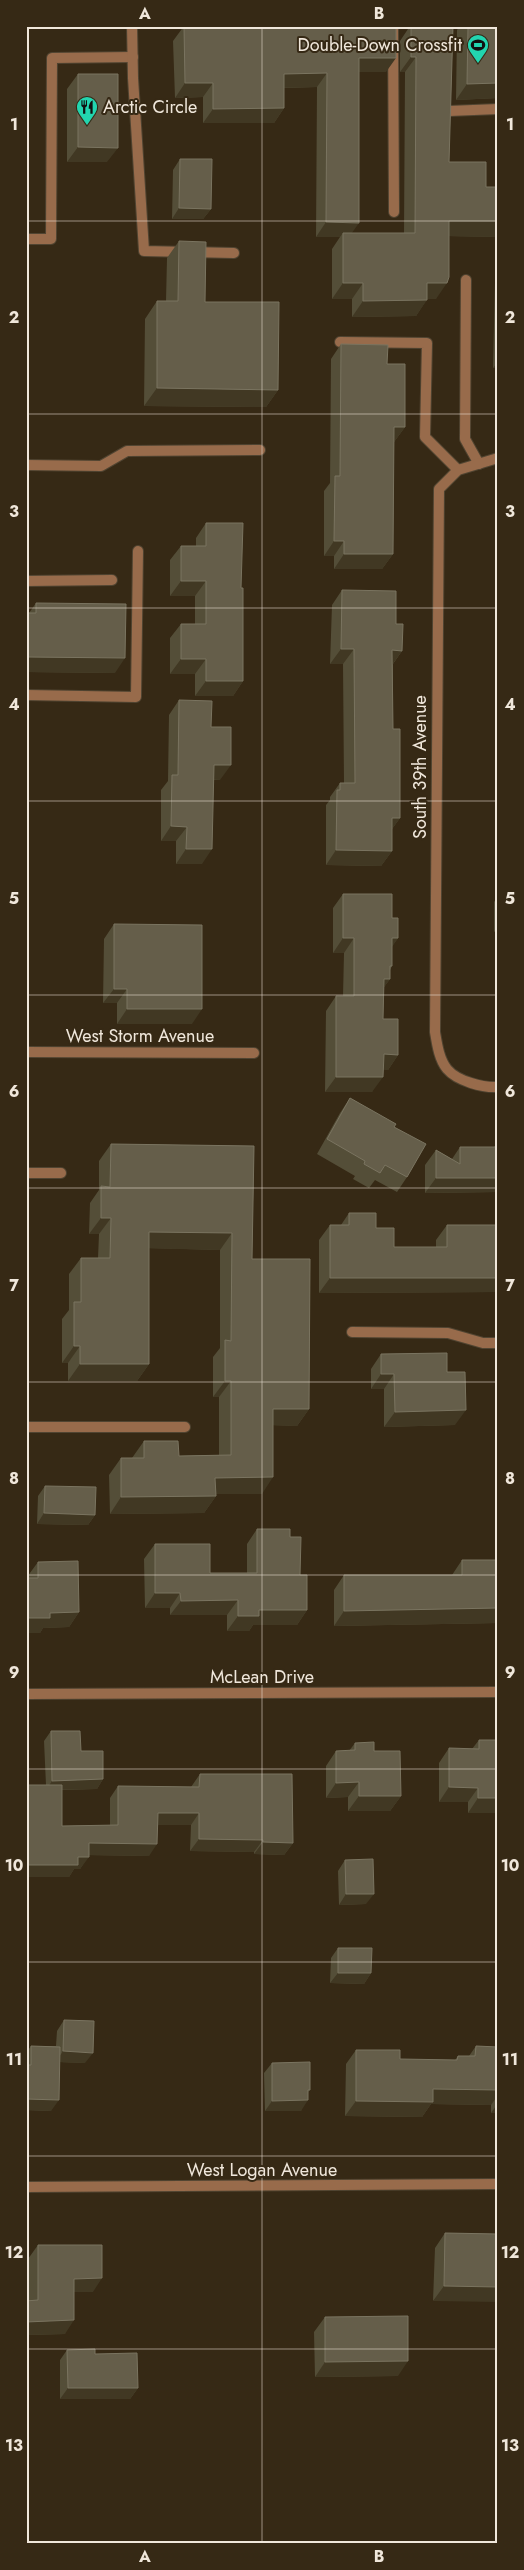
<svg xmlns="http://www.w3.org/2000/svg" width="524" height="2570" viewBox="0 0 524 2570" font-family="Jost,sans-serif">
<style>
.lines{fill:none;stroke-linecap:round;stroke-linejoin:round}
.service-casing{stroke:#504431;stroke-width:12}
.minor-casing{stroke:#504431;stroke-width:12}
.service{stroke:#986b4b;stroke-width:10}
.minor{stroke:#986b4b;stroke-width:10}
.wall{fill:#544e38}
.shaded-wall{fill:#413823}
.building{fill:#655e4a;stroke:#7a7460}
.grid{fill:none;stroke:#f0e7db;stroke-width:1;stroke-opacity:0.55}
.labels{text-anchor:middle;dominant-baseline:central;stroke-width:4;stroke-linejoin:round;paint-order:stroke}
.poi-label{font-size:18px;fill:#f0e7db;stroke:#362915;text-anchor:end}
.street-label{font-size:18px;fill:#f0e7db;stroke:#362915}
.neatline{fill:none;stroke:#f0e7db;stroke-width:2}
.grid-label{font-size:16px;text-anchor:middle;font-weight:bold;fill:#f0e7db}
</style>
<rect width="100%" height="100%" fill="#362915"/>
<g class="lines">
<!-- service casing -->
<g class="service-casing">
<path id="service" d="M393,26L394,212
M449,111L498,109
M26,239H51L52,58L133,57
M466,280L465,439L479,464
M340,342L427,343L425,437L458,470
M26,465L101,466L127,451L260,450
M26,581L112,580
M26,695L136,697L138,551
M26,1052L254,1053
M26,1173H61
M352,1332L448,1333L483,1343H498
M26,1427H185"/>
</g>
<!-- minor casing -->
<g class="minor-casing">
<path id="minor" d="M132,26L133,78L144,251L234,253
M498,458L458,470L439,489L435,1032C437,1044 439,1059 447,1069C457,1081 483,1088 498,1087
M26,1694L498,1692
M26,2187L498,2184"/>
</g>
<!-- service -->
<use href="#service" class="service"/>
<!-- minor -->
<use href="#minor" class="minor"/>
</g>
<!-- wall -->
<path class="wall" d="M184,26L386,72H359L351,233H404L405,72H400V41L410,26H453L449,162L486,187H498V237L449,236L436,299H427L416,316L352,317V299H332V249L340,237H316L317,87L284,88V108L274,123H203V97L175,98L173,41Z
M460,26H498V98L456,100L457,30Z
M78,74L107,162H67V89Z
M180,159L211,209L203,219H172L173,170Z
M179,241L205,302L278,390L266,407L144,406L145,319L157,301H166L167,258Z
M498,278V368H493L495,282Z
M341,344L387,364L405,427L394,442L393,554L382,569H334V556H324V491L330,483L331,359Z
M206,523L241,588L243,681L233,696H195V674H170V638L181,624H195V596H170V560L181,546H196V538Z
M498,534V560H496V537Z
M342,590L396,624L402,651L393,664V729L400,818L392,829V851L381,866L326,865V805L330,800V797L340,783H344L343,664H330L332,605Z
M36,603L115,673L26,672V615L27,613H29Z
M498,607V636H496V610Z
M179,700L211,727L220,780H214L202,864H176V841H161V790L168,781L169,715Z
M498,726V760H496V729Z
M343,894L392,918L398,938L392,946V966L390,970V979L384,987L383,1019L398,1055L388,1070L383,1069L372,1092H325L326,1011L336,996H343L344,953H333V908Z
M498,896V932H494V902Z
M114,924L192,1024H117V1003H103L104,939Z
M350,1098L394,1127L407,1177L397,1192L375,1180L369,1188L353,1179L355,1176L317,1154L340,1113Z
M498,1142V1192L425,1193V1165L436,1150L452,1159L460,1147H494Z
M111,1144L254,1146L252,1259L309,1409L297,1426L273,1425L262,1494H216V1496L204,1513L110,1514L109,1475L121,1458H132L144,1441L179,1456L219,1455V1397H213V1357L220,1348V1250L149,1248V1364L137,1381H68V1363H62V1319L69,1310V1274L81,1258H98L99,1234H89L90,1203L99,1190V1161Z
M349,1213L376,1228L394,1247H436V1240L447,1225H498V1292L319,1293V1240L330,1225H341Z
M381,1354L447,1372L455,1425L384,1427V1389H371V1369Z
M45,1486L95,1515L88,1525L37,1524L38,1496Z
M257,1529L290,1537L300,1575L307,1610L297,1625H253L249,1631H227V1615H170V1608H145L144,1559L155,1544L210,1573H247V1544Z
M462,1560L498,1623L334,1626V1590L344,1575H452Z
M38,1562L79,1612L69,1627L43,1628L40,1633L27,1578V1577Z
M51,1731L81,1751L103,1779L97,1789L62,1790V1826L110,1825V1798L118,1786L191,1787L200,1774L293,1843L284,1855L254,1854V1852L190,1851L191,1825H158L149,1856L89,1855L80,1869H74L69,1877H26V1788L28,1785H46L44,1741Z
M479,1740L498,1813H468V1802H439V1763L449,1748L472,1749Z
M355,1743L374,1751L401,1796L390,1811H348V1797L326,1798V1766L336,1751H349Z
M345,1860L366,1904L339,1905L338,1871Z
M338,1948L371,1973L364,1984L330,1983L331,1958Z
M64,2020L85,2063L60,2062L51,2111L26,2110V2053L31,2046H56L57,2031Z
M476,2046L498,2047V2113H491V2105L431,2104L422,2117L345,2116L346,2064L356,2050L400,2059L455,2060L458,2056H469Z
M272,2063L308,2093L301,2111H265L264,2073Z
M445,2233L498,2234L433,2301L435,2248Z
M38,2245L93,2292H74L65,2334L26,2335V2301L29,2300L28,2259Z
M325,2317L398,2376L315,2377L314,2332Z
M67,2350L95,2354L138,2388L130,2399H60V2360Z"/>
<!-- shaded-wall -->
<path class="shaded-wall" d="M411,57H416L405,72H400Z
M359,58H396L386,72H349Z
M327,73L317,87L274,88L284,74Z
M185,83H213L203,97L175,98Z
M498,83V98L456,100L467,84Z
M284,108L274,123H203L213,109Z
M78,147L118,148L107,162H67Z
M179,208L211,209L203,219H172Z
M449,221H498V237L438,236Z
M326,222L359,223L349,237L343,233L340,237H316Z
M343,283H363L352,299H332Z
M427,283H447L436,299H416Z
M427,300L416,316L352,317L363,301Z
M498,362V368H493Z
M157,388L278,390L266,407L144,406Z
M394,427H405L394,442H384Z
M334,541H344L334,556H324Z
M344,554H393L382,569H334Z
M181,581H206L195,596H170Z
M341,649H354L343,664H330Z
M392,650L402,651L392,665Z
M27,657L125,658L115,673L26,672V659Z
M181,659H206L195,674H170Z
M206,681H243L233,696H195Z
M214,765H231L220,780L203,779Z
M392,818H400L389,833Z
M171,826L187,827L176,841H161Z
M186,849H212L202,864H176Z
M336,850L392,851L381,866L326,865Z
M498,926V932H494Z
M343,938H354L344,953H333Z
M392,938H398L388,953Z
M384,979H390L379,994Z
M114,989H127L117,1003H103Z
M127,1009H202L192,1024H117Z
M384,1054L398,1055L388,1070L373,1069Z
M336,1077H383L372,1092H325Z
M436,1178H498V1192L425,1193Z
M101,1218H111L99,1234H89Z
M149,1232L232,1233L220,1250L137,1248Z
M330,1278H498V1292L319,1293Z
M74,1346H80L68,1363H62Z
M80,1364H149L137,1381H68Z
M381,1374H394L384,1389H371Z
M225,1381H231L219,1397H213Z
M273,1409H309L297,1426L261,1425Z
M466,1410L455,1425L384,1427L395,1412Z
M273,1477L262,1494H204L215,1478Z
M216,1496L204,1513L110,1514L121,1497Z
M44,1513L95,1515L88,1525L37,1524Z
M155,1593H180L170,1608H145Z
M238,1600L227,1615H170L181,1601Z
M498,1608V1623L334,1626L344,1611Z
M259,1610H307L297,1625H253L249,1631H227L238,1616Z
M79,1612L69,1627L43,1628L40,1633H26V1618L50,1613Z
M103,1779L97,1789L46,1790L52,1781Z
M359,1782L348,1797L326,1798L336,1783Z
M449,1787L478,1788L468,1802H439Z
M359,1796H401L390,1811H348Z
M478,1798H498V1813H468Z
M158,1813H199L191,1825H149Z
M199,1839L263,1840L254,1852L190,1851Z
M263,1842L293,1843L284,1855L254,1854Z
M89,1843L157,1844L149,1856L80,1855Z
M78,1857H89L80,1869H74L69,1877H26V1868L28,1865Z
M346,1894H374L366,1904L339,1905Z
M338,1973H371L364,1984L330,1983Z
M63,2051L93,2053L85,2063L56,2062Z
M433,2089L498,2090V2095L491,2105L431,2104L422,2117L345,2116L356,2101Z
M308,2090H310L303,2100H308L301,2111H265L272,2101Z
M26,2099L59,2100L51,2111L26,2110Z
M498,2103V2113H491Z
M102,2278L93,2292H64L74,2279Z
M444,2286L498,2287V2302L433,2301Z
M74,2320L65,2334L26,2335V2322Z
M408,2361L398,2376L315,2377L325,2362Z
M68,2388H138L130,2399H60Z"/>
<!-- building -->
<path class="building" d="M184,26H396V58H359V223L326,222L327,73L284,74V108L213,109V83H185Z
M411,26H453L449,162H486V187H498V221H449V277L447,283H427V300L363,301V283H343V233H415L416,57H411Z
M468,26H498V83L467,84Z
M78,74H118V148L78,147Z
M180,159H212L211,209L179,208Z
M179,241L206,242L205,302H279L278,390L157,388V301H178Z
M341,344L388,345L387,364H405V427H394L393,554H344V541H334L335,476H340Z
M206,523H243L241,588H243V681H206V659H181V624H206V581H181V546H206Z
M342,590L396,591V624H403L402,651L392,650L393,729H400V818H392V851L336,850L337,790H340V783H355L354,649H341Z
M36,603L126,604L125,658L27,657V613H36Z
M179,700L212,701L211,727H231V765H214L212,849H186L187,827L171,826L172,775H178Z
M343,894H392V918H398V938H392V966H390V979H384L383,1019H398V1055L384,1054L383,1077H336V996H354V938H343Z
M114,924L202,925V1009H127V989H114Z
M350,1098L396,1124L394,1127L426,1144L407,1177L385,1165L380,1173L364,1164L365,1161L327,1139Z
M111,1144L254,1146L252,1259H310L309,1409H273V1477L215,1478L216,1496L121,1497V1458H144V1441H178L179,1456L231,1455V1381H225V1340L231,1341L232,1233L149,1232V1364H80V1346H74V1302H81V1258H110L111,1218H101V1186L110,1187Z
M460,1147H498V1178H436V1150L460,1164Z
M349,1213H376V1228H394V1247H447V1225H498V1278H330V1225H349Z
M447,1353V1372H465L466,1410L395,1412L394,1374H381V1354Z
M45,1486L96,1487L95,1515L44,1513Z
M257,1529H290V1537H301L300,1575H307V1610H259V1616H238V1600L181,1601L180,1593H155V1544H210V1573H257Z
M462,1560H498V1608L344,1611V1575H462Z
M78,1561L79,1612L50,1613V1618H26V1578H38V1562Z
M51,1731H80L81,1751H103V1779L52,1781Z
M479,1740H498V1798H478V1788L449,1787V1748L479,1749Z
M374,1742V1751H400L401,1796H359V1782L336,1783V1751L355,1750V1743Z
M200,1774H292L293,1843L263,1842V1840L199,1839V1813H158L157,1844L89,1843V1857H78V1865H28V1785H62V1826L118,1825V1786L199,1787Z
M373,1859L374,1894H346L345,1860Z
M338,1948H372L371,1973H338Z
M64,2020L94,2021L93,2053L63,2051Z
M31,2046L60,2047L59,2100L26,2099V2065H31Z
M476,2046L498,2047V2090L433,2089V2102L356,2101V2050H400V2059L457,2060L458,2056H475Z
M310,2062V2090H308V2100L272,2101V2063Z
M445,2233L498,2234V2287L444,2286Z
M38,2245H102V2278L74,2279V2320L26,2322V2301L38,2300Z
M408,2316V2361L325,2362V2317Z
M95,2349V2354L137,2353L138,2388H68L67,2350Z"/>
<!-- grid -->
<path class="grid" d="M262,26V2544M26,221H498M26,414H498M26,608H498M26,801H498M26,995H498M26,1188H498M26,1382H498M26,1575H498M26,1769H498M26,1962H498M26,2156H498M26,2349H498"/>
<!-- icons -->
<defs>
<g id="stadium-pin" transform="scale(1.125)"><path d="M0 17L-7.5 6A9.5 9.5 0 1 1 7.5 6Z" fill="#22d5af" stroke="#362915"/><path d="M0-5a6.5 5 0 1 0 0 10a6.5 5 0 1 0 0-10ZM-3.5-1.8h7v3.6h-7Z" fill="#111"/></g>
<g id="restaurant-pin" transform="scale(1.125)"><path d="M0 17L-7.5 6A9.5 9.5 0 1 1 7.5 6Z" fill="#22d5af" stroke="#362915"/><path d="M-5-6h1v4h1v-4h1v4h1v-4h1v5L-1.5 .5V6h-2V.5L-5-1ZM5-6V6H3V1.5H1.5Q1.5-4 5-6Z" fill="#111"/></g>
</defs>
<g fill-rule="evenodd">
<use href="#stadium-pin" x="478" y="45"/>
<use href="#restaurant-pin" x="87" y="107"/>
</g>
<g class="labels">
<!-- poi labels -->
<g class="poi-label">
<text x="462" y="45">Double-Down Crossfit</text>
<text x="103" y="107" text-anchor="start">Arctic Circle</text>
</g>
<!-- street labels -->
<g class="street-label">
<text transform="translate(420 767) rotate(-90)">South 39th Avenue</text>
<text x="140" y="1036">West Storm Avenue</text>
<text x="262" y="1677">McLean Drive</text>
<text x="262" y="2170">West Logan Avenue</text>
</g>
</g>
<!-- border -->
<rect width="524" height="2570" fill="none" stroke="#362915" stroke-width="55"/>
<rect x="28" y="28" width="468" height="2514" class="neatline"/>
<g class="grid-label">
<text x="145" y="19">A</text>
<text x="379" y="19">B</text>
<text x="14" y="130">1</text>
<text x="510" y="130">1</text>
<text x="14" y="323">2</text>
<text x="510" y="323">2</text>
<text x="14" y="517">3</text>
<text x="510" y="517">3</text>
<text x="14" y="710">4</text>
<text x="510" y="710">4</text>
<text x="14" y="904">5</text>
<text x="510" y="904">5</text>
<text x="14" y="1097">6</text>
<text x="510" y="1097">6</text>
<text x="14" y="1291">7</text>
<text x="510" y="1291">7</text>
<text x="14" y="1484">8</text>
<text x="510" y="1484">8</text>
<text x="14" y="1678">9</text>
<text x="510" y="1678">9</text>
<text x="14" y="1871">10</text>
<text x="510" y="1871">10</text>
<text x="14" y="2065">11</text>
<text x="510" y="2065">11</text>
<text x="14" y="2258">12</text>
<text x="510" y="2258">12</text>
<text x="14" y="2451">13</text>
<text x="510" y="2451">13</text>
<text x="145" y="2562">A</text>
<text x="379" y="2562">B</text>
</g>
</svg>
